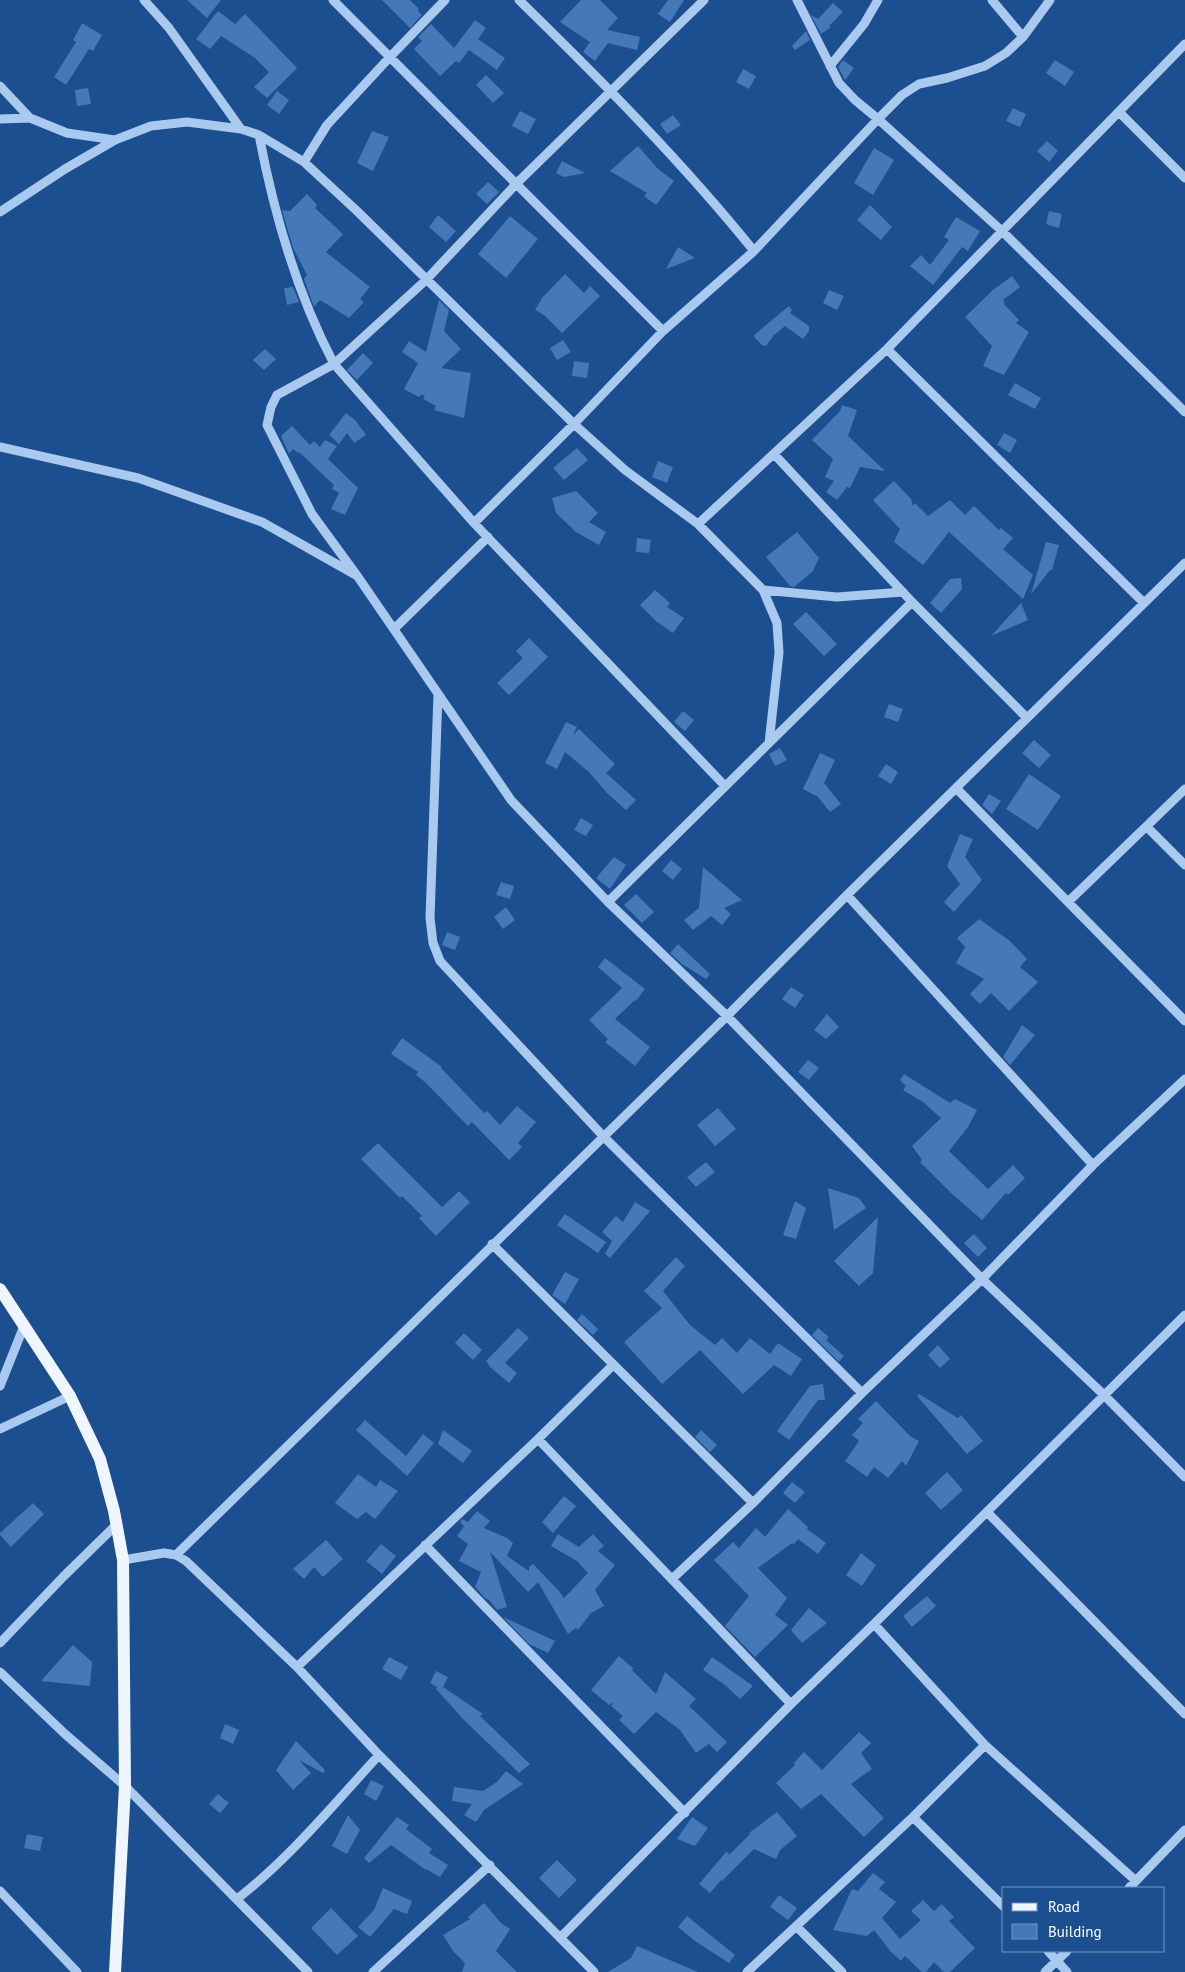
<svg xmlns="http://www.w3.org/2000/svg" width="1185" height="1972" viewBox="0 0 1185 1972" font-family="'PT Sans',sans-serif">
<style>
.building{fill:#4478b7}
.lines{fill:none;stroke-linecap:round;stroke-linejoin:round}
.minor{stroke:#a9c9ee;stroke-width:9}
.major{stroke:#f0f6ff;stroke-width:12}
</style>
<rect width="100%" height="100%" fill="#1b4f8f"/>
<!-- building -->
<path class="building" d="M187,0H221L207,18Z
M382,0H410L419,9L418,11L422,15L410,28Z
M581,0H600L618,18L607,30L640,37L637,50L608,43L595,61L583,52L590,42L560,22Z
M668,0H684L670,22L658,14Z
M833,3L843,12L829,26L831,27L821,34L811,15L818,19Z
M218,11L235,24L245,14L297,68L267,98L254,87L269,72L255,58L221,36L210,49L196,39Z
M475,20L486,28L478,39L505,58L497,70L469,50L459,63L456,61L440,76L414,49L422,41L418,37L431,24L454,48Z
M82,23L102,35L93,51L89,49L66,85L54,77L76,42L73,40Z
M806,31L810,40L795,50L792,46Z
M843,60L854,68L845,80L838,67Z
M1055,60L1074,72L1065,86L1046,73Z
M743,69L756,76L749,89L736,82Z
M486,75L504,93L493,103L476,85Z
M88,88L91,104L77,106L75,90Z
M277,91L289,100L279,114L267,105Z
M1013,108L1026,114L1020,127L1006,121Z
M520,111L536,119L528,134L512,126Z
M673,115L681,125L667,134L660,124Z
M372,131L389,137L373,171L357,163Z
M1047,141L1058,151L1049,162L1037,151Z
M638,146L658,169L674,181L656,205L644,196L647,193L610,171Z
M874,148L894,160L873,195L854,183Z
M562,161L585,173L564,177L556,173Z
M488,182L499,192L487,204L476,194Z
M307,194L317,205L315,208L343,234L326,252L370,287L360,299L364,302L349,318L320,300L314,307L304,279L307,275L293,248L282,210L290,211Z
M870,205L892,227L881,240L857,220Z
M1049,211L1062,214L1059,228L1046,224Z
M438,215L456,231L446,242L429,227Z
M510,216L538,239L506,278L478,254Z
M956,217L980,231L968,251L962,247L933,285L910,266L921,255L930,265L949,240L944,237Z
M678,247L695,258L666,269Z
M565,274L584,293L590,286L600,296L562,333L544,315L535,310L542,298Z
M1012,276L1020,287L1003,300L1005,303L1004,304L1019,320L1016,323L1029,332L1004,375L983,366L992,346L965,317L993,290Z
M293,287L299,302L287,305L284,288Z
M829,290L844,296L837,310L823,303Z
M439,300L449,310L444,331L461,349L441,368L471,373L464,418L434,410L436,406L423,399L425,397L422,394L419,397L404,389L418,363L402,352L409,341L426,352Z
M789,306L792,310L790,313L809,326V331L803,339L785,326L774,335L766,346L762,345L755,338L754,335Z
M563,340L571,352L557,360L550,348Z
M265,349L276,359L264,370L253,360Z
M363,353L373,363L357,380L347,370Z
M574,361L589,363L587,378L572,376Z
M1015,383L1041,398L1035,409L1008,395Z
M842,405L857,410L848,436L885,471L860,467L850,488L847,487L837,500L826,492L834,481L825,477L833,459L812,440L840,411Z
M346,413L355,420L366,435L354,443L347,433L339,444L329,435Z
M292,426L310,445L314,441L320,447L325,440L337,446L328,459L358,488L345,515L331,509L339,493L332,489L334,485L299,452L298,453L293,449L289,454L281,436Z
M1004,433L1017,440L1010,453L997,445Z
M577,448L588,460L564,480L553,468Z
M658,461L673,467L667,483L652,477Z
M894,481L911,499L913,506L915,503L928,516L950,500L965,515L974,506L999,530L1001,528L1013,538L1003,549L1033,575L1023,599L949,532L923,565L894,542L900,529L873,500Z
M576,491L598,513L589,522L606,532L599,545L576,532L556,513L552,498Z
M797,532L819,558L813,571L794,587L790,586L766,557Z
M637,538L651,540L649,553L636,552Z
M1046,542L1059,545L1052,570H1050L1031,594Z
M961,578L962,589L941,613L930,603L950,579Z
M655,590L670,603L667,607L684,618L673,633L657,622L640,605Z
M1021,603L1028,620L991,636Z
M806,612L837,644L824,656L793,624Z
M529,638L548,657L509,695L497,683L523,658L516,651Z
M889,704L903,709L898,722L884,717Z
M683,711L694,720L685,731L674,722Z
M566,722L577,727L573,735L579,729L615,764L606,773L636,800L626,810L607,793L589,772L565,752L557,769L545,763Z
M1034,740L1051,755L1039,768L1022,753Z
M780,748L787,760L775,766L769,754Z
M820,753L835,760L824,783L841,804L830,812L818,797L803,789Z
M886,764L898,772L891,784L878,776Z
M1029,774L1061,796L1038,830L1006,809Z
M989,794L1001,801L992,814L982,805Z
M581,818L593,825L586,836L574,830Z
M960,834L973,839L965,857L982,880L954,912L944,902L960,884L947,866Z
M614,857L626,865L610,889L596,878Z
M671,860L682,869L673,880L662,871Z
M703,867L742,900L724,908L731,914L722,925L711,916L693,930L684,920L699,908Z
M501,882L514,886L510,899L496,895Z
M636,894L654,912L642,923L624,905Z
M506,907L515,920L503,929L494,917Z
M979,919L1010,941L1027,959L1020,967L1038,982L1009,1011L991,993L980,1004L970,994L984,979L956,963L965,947L957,938Z
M447,932L460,937L455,950L442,945Z
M678,944L710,974L706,979L682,964L670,953Z
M605,958L645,989L636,1001L635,1000L615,1019L650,1047L635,1066L605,1042L608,1039L589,1020L622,988L598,967Z
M791,987L804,995L795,1008L782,999Z
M827,1014L839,1027L826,1039L814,1030Z
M1022,1025L1035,1035L1010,1065L1003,1057Z
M402,1038L442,1067L441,1068L484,1113L487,1111L500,1125L517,1106L536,1122L518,1143L522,1147L509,1160L472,1122L468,1126L425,1082L416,1075L418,1072L391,1054Z
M808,1060L819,1068L809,1080L798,1072Z
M904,1074L950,1103L955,1099L977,1110L968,1127L949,1151L988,1189L1013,1165L1025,1178L1008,1195L1006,1193L982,1220L951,1193L920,1162L922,1160L912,1146L941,1118L923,1102L903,1090L906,1086L900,1080Z
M718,1108L736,1129L715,1146L697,1125Z
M378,1143L442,1207L459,1191L470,1202L436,1236L419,1218L422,1216L402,1196L400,1198L361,1159Z
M706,1162L715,1172L696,1187L687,1177Z
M828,1188L859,1198L866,1208L834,1230Z
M795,1201L806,1208L796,1239L783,1235Z
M635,1202L650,1211L610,1258L605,1254L612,1241L602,1232L616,1216L623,1222Z
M565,1214L606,1242L598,1253L557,1225Z
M878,1217L873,1273L859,1286L834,1261Z
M974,1234L987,1248L978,1257L964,1243Z
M676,1257L685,1266L663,1291L690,1325L715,1345L722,1338L737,1353L750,1338L770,1354L778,1343L802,1359L791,1376L774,1365L743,1394L700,1350L662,1384L624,1342L662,1308L644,1291Z
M565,1272L579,1279L565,1304L552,1295Z
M582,1314L598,1329L593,1335L577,1320Z
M518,1328L529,1338L505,1363L517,1373L509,1383L490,1367L486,1361Z
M818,1328L829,1337L826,1340L844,1356L839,1362L812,1335Z
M464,1333L482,1350L473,1360L455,1343Z
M938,1345L950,1359L940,1368L928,1355Z
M823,1384L825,1400H818L789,1440L777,1431L810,1386Z
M919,1394L958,1418L961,1415L983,1441L967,1454L917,1396Z
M876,1401L910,1436L919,1441L906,1466L902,1461L888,1478L874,1467L867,1477L845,1461L859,1441L852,1435L863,1423L858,1419Z
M365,1420L406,1456L423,1434L434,1443L407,1476L356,1430Z
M443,1430L472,1451L463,1463L438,1444Z
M701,1430L717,1445L710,1452L695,1437Z
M947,1472L963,1490L941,1510L925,1493Z
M358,1474L376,1487L380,1480L398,1491L375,1519L366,1512L357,1519L335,1503Z
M792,1482L805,1492L795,1503L783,1493Z
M564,1496L576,1506L553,1533L542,1522Z
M33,1503L44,1514L11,1547L0,1535V1533Z
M788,1509L808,1527L807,1529L826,1543L818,1554L798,1539L794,1544L792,1543L758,1568L787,1598L775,1615L788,1625L755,1657L725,1626L749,1596L714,1560L733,1542L739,1548L756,1528L765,1537Z
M477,1511L490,1521L484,1528L507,1538L513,1543L507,1556L529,1571V1567L533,1564L559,1591L564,1598L588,1573L577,1561L551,1546L558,1534L579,1547L593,1534L604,1546L598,1551L615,1565L595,1590L604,1606L591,1613L578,1630L576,1628L568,1634L538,1582L528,1592L490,1552L507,1607L497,1610L489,1600L485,1598L475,1587L481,1572L459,1561L468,1544L457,1536L464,1526L460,1522L462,1519L468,1522Z
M326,1540L343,1559L323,1577L314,1567L304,1579L293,1569Z
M381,1544L396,1556L382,1574L366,1561Z
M861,1553L876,1565L862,1586L846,1575Z
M927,1596L936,1606L912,1627L903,1616Z
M809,1608L827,1623L802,1643L791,1630Z
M503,1617L555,1641L548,1653L529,1644Z
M73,1645L92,1662L90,1686L41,1681Z
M619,1656L633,1668L632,1670L656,1694L665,1672L696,1699L689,1706L727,1742L717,1752L709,1744L696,1753L680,1730L656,1712L634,1734L619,1720L623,1716L611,1706L614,1702L609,1705L591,1690Z
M389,1657L408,1667L401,1680L382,1669Z
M712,1657L753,1686L740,1699L725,1685L703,1670Z
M436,1671L448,1677L443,1687L483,1714L480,1716L530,1764L519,1773L464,1720L436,1689L437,1687L430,1683Z
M225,1724L239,1730L233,1744L220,1738Z
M859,1732L871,1743L861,1753L872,1769L851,1784L884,1818L864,1837L821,1794L801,1809L776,1783L795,1765L794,1763L804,1752L822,1770Z
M296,1741L325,1770L323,1773L299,1760L311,1773L293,1790L276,1770Z
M506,1771L523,1784L484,1810L476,1822L464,1815L472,1804L452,1801L454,1787L483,1791L497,1782Z
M371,1780L384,1786L376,1801L364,1794Z
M218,1794L229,1803L220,1813L209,1804Z
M777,1812L797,1836L780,1850L776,1859L754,1849L722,1881L721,1880L710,1893L699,1884L726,1852L730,1854L750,1834L749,1833Z
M348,1815L360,1830L347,1854L332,1846Z
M397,1817L409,1825L406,1829L432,1849L429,1853L448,1865L440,1877L426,1869V1870L391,1845L369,1863L364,1858Z
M692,1817L708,1828L695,1846L677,1839Z
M27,1834L43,1837L40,1851L24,1848Z
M557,1860L577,1880L559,1898L539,1878Z
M873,1873L885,1882L879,1889L896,1902L882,1918L900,1939L921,1920L911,1911L923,1900L934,1911L942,1904L954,1917L949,1921L975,1948L950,1972H944L934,1962L926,1972H922L905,1956L901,1961L891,1952L874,1930L867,1936L833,1930L852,1889L858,1891Z
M383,1888L412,1901L407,1914L394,1909L370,1937L358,1927L374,1910Z
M779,1895L797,1908L788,1920L770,1907Z
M484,1903L501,1923L510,1929L496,1951L517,1972H462L465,1963L453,1951L443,1935L470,1919L468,1917Z
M331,1908L358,1936L337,1955L311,1928Z
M687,1916L735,1955L729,1963L695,1941L678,1927Z
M637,1946L698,1972H608L631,1958Z"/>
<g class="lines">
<!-- minor -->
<path class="minor" d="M144,0L169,28L241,129
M333,0L663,331
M519,0C601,80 682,162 754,251
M704,0L517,183L426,280L334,364L474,523L574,424L663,331L754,251L878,119L1002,231L1185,412
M797,0L839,83L855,100L878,119L902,95L919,84L947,78L985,66L1006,53L1023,37L1050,0
M992,0L1023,37
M830,66L864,24L878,0
M0,86L30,118L67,133L115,140L151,126L187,122L241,129L259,135L304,162L357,211L574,424L625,470L698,524L763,590L777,623L779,653L769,743
M1119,112L1185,178
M0,119L30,118
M259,135C274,214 296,292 334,364L277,395L271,407L267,425L312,514L358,577L511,800L608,902L727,1016L982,1279L1104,1395L1185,1477
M304,162L327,125L389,58L445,0
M0,212L65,169L115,140
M887,349L1144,603
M0,447L138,478L262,522L354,574
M774,454L912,602L1027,718
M474,523L725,786
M698,524L887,349L1185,44
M763,590L837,597L903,592
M394,629L488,537
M438,694L430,918L433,943L440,961L604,1137L862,1393
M956,788L1185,1021
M1147,827L1185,865
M847,895L1093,1165
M608,902L912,602
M1068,902L1185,789
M492,1244L753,1503
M0,1386L24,1326
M0,1429L70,1396
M538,1439L791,1704
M987,1512L1185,1714
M425,1545L685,1813
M176,1555L727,1016L847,895L1185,563
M123,1560L164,1553L176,1555L186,1561L297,1667L379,1755L594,1972
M672,1579L753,1503L862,1393L982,1279L1093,1165L1185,1079
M874,1624L985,1745L1136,1881
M0,1643L63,1577L116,1525
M297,1667L538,1439L613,1365
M0,1672L65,1734L125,1786L308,1972
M913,1817L1004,1907
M1129,1888L1185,1830
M0,1891L77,1972
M237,1899C290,1858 334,1804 379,1755
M796,1926L842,1972
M560,1938L791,1704L874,1624L1185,1315
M1048,1951L1067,1972
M373,1972L490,1865
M747,1972L913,1817L985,1745
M1045,1972L1067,1951"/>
<!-- major -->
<path class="major" d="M0,1289L70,1396L100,1459L114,1511L123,1560L125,1786L115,1972"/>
</g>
<!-- legend -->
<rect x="1002" y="1887" width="162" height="65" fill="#1b4f8f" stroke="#7695bc"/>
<rect x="1012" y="1903" width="25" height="8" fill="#f0f6ff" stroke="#7695bc"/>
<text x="1048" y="1912" font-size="15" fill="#ffffff">Road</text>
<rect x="1012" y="1924" width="25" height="15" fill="#4478b7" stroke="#7695bc"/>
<text x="1048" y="1937" font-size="15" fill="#ffffff">Building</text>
</svg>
